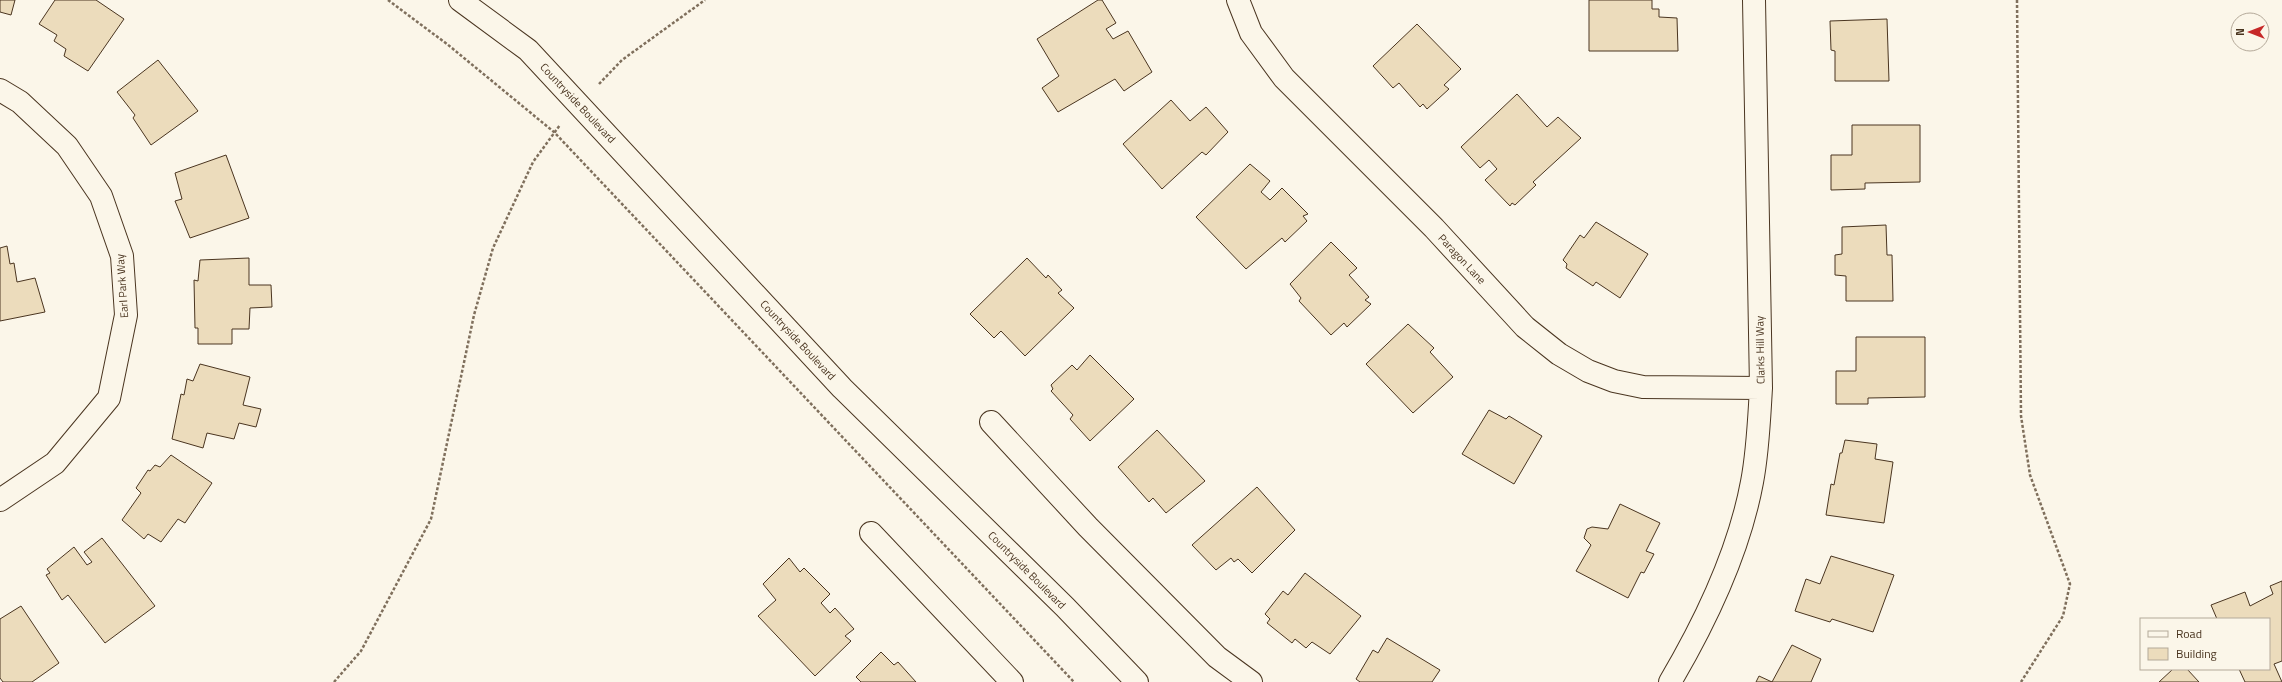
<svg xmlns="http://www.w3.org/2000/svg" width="2282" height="682" viewBox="0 0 2282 682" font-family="'Titillium Web',sans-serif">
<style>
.building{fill:#ecdcbc;stroke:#4a3520}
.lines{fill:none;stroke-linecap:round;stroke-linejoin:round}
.minor-casing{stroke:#4a3520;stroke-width:24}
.path{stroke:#7f6f5c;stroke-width:2.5;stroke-dasharray:3 2;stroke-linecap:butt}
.minor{stroke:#fbf6e9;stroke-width:22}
.labels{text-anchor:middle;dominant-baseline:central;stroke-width:3;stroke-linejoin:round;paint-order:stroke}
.street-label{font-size:11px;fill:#4a3520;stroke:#fbf6e9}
</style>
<rect width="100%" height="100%" fill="#fbf6e9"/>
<!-- building -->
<path class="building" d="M0,0H15L11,15L0,12Z
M55,0H96L124,19L88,71L64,56L66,49L54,41L57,35L39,24Z
M1098,0H1102L1116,23L1106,29L1113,39L1128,31L1152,72L1124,91L1115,79L1058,112L1042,88L1059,76L1037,39Z
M1589,0H1652V9H1659V17L1677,18L1678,51H1589Z
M1887,19L1889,81H1835V51L1831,50L1830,21Z
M1417,24L1461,69L1444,85L1449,89L1427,109L1423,104L1420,107L1399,83L1393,88L1373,66Z
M158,60L198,111L151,145L133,118L135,115L117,92Z
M1517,94L1547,127L1558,117L1581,138L1533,182L1536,185L1515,205L1512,203L1510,206L1485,180L1497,169L1489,160L1480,168L1461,147Z
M1171,100L1190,121L1206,107L1228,132L1206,155L1202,152L1162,189L1123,144Z
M1852,125H1920V182L1865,183V189L1831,190V155H1852Z
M226,155L249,218L190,238L175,201L182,199L175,173Z
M1250,164L1270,181L1261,192L1270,200L1282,188L1308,214L1303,216L1307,221L1285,242L1282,238L1246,269L1196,217Z
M1596,222L1648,254L1620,298L1596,282L1593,286L1566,268L1567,264L1563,260L1580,235L1584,238Z
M1886,225L1887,255H1892L1893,301H1846V276L1835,275V255L1842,254V227Z
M1331,242L1357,268L1349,275L1369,297L1365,300L1371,304L1347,327L1344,323L1331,335L1299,301L1301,298L1290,284Z
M7,246L10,264L14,263L17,282L35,278L45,312L0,321V248Z
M249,258V285H271L272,307L250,308L249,329H232V344H198V328H195L194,280L198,281L200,260Z
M1027,258L1046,278L1048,275L1062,290L1058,293L1074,308L1025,356L1001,331L994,338L970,314Z
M1408,324L1434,348L1430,352L1453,377L1413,413L1366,364Z
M1856,337H1925V397L1868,398V404H1836V371H1856Z
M1090,355L1134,399L1090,441L1070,419L1073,415L1051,391L1053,389L1051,385L1072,365L1077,370Z
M200,364L250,377L243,405L261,409L256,427L239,423L234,439L207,433L203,448L172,439L181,394L184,395L187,379L193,381Z
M1489,410L1506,419L1509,416L1542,436L1514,484L1462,454Z
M1157,430L1205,481L1166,513L1153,498L1149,502L1118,467Z
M1845,440L1877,444L1875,459L1893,462L1884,523L1826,515L1831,484L1834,485L1840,453H1842Z
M171,455L212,483L185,523L178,519L161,542L148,534L144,539L122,520L141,493L136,488L148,470L150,471L155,465L160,467Z
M1257,487L1295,530L1252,573L1238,559L1234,562L1231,558L1216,570L1192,545Z
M1620,504L1660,523L1646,551L1654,554L1644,573L1641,572L1628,598L1576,571L1591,545L1584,538L1587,529L1592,527L1608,529Z
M102,538L155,606L105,643L68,595L62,600L46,575L50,573L47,569L74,547L87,565L92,562L84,552Z
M1831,556L1894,575L1873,632L1832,619L1830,622L1795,611L1806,579L1820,584Z
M789,558L800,572L804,568L830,594L821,603L830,613L835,608L854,629L845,636L851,641L815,676L758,616L776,600L763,584Z
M1305,573L1361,616L1330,654L1312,642L1306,648L1295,639L1292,643L1267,623L1270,619L1265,614L1283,591L1288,595Z
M2282,581V661L2274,664L2282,682H2245L2239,669H2269V619H2217L2211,605L2245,592L2250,606L2273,594L2270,586Z
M21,606L59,663L32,682H3L0,678V619Z
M1387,638L1440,670L1432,682H1360L1356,679L1373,650L1378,653Z
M1792,645L1821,659L1811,682H1772Z
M881,652L894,665L898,662L916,682H861L856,677Z
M2173,669H2187L2199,682H2159Z
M1759,676L1772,682H1756Z"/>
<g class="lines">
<!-- minor casing -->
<g class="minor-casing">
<path id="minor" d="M460,0L528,50L842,388L1065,607L1137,682
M1238,0L1251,33L1284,78L1434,228L1525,327L1559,354L1588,371L1614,381L1643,387L1761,388
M0,90L20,102L67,146L101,196L122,256L126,315L109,398L55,463L0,500
M991,422L1088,527L1217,657L1251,682
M871,533L1012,682
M1670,682C1706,621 1739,552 1752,482C1758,451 1759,420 1761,388L1754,0"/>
</g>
<!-- path -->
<path class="path" d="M388,0L447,44L554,132L1074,682
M2017,0L2021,416L2030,475L2070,584L2063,616L2021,682
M599,84L622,60L705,0
M334,682L361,651L431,519L474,315L493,248L533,162L560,125"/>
<!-- minor -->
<use href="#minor" class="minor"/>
</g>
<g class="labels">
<!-- street labels -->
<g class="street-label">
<text transform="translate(578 103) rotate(47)">Countryside Boulevard</text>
<text transform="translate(1462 259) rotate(47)">Paragon Lane</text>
<text transform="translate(122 286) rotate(-94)">Earl Park Way</text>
<text transform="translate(798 340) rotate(47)">Countryside Boulevard</text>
<text transform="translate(1760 350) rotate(-91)">Clarks Hill Way</text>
<text transform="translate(1027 570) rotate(45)">Countryside Boulevard</text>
</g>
</g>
<!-- legend -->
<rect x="2140" y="618" width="130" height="52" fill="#fbf6e9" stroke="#b4a999"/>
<rect x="2148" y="631" width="20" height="6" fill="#fbf6e9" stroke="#b4a999"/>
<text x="2176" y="638" font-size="12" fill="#4a3520">Road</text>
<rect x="2148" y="648" width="20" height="12" fill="#ecdcbc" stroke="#b4a999"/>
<text x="2176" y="658" font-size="12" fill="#4a3520">Building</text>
<!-- north arrow -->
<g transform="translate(2250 32) rotate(270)"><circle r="19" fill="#fbf6e9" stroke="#b4a999"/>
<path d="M0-3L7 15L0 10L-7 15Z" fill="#c62828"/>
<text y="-6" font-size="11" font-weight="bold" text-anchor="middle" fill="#4a3520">N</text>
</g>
</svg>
